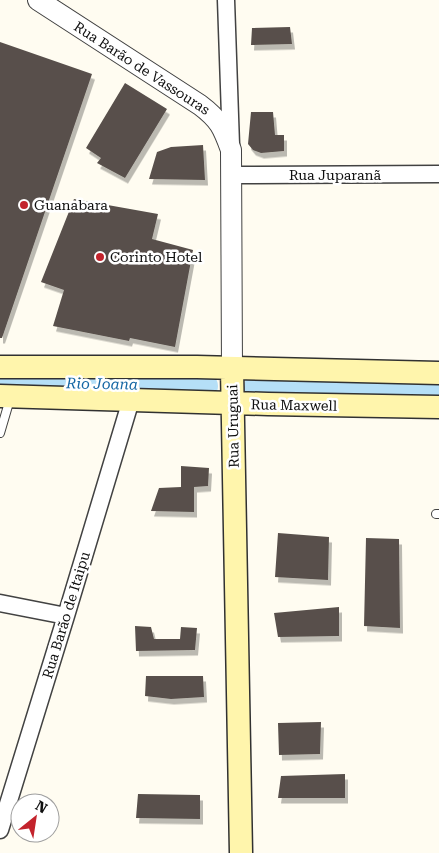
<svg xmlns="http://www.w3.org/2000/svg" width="439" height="853" viewBox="0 0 439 853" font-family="'Roboto Serif',serif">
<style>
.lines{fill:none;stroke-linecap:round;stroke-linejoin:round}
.river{stroke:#b5dff7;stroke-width:26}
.building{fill:#58504b;filter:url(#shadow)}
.service-casing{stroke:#424242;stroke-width:10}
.minor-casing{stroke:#424242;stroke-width:19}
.tertiary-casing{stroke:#424242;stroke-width:22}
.secondary-casing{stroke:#313131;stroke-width:25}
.service{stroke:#fff;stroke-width:8}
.minor{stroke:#fff;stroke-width:16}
.tertiary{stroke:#fff;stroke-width:20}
.secondary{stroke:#fff5ac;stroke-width:22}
.poi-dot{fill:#c3232c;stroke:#fff;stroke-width:2}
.labels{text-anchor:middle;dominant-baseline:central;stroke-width:5;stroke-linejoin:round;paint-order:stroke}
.street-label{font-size:14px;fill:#0f0f0f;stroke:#fff}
.poi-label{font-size:14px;fill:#0f0f0f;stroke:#fff;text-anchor:start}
.water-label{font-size:15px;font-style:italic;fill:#1567a4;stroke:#fff}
</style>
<defs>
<filter id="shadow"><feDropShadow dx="3" dy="5.5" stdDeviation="0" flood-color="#0004"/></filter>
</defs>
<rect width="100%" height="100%" fill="#fffcf1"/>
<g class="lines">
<!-- river -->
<path class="river" d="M0,383L205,386
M257,387L439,392"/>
</g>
<!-- building -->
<path class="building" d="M290,27L292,44L251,45L252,28Z
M0,42L92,74L2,338H0Z
M125,83L167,109L125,178L97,163L101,158L86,148Z
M251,112H273L275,135H284V151L261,153L253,150L248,144Z
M203,145L205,180L149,179L157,152L171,147Z
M74,199L158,214L152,239L193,250L175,347L130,338L129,341L53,326L64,290L41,282Z
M181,466L209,468L208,486L194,487V512L151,511L159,488L181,487Z
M278,533L329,537L328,580L275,577Z
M366,538L399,539L400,628L364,626Z
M339,607V636L278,637L274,613Z
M135,626L151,627L154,639H180L181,627L197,628L195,650L136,651Z
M146,676H203L204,697L171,699L145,696Z
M321,722L320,754L279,755L278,723Z
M345,774V798H278L281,776Z
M138,794L200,795V819L136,818Z"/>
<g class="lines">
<!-- service casing -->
<g class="service-casing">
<path id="service" d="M0,433L10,399
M436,514H439"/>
</g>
<!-- minor casing -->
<g class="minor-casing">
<path id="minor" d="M226,0L231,145
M231,175L439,174
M0,603L66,616
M0,830L66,616L131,400"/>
</g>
<!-- tertiary casing -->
<g class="tertiary-casing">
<path id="tertiary" d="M38,0L200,105C220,120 223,128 231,150L232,369"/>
</g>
<!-- secondary casing -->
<g class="secondary-casing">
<path id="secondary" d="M0,367H197L439,373
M232,369L241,853
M0,396L268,404L439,407"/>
</g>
<!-- service -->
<use href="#service" class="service"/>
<!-- minor -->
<use href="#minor" class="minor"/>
<!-- tertiary -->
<use href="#tertiary" class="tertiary"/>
<!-- secondary -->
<use href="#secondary" class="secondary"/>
</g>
<!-- markers -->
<g class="poi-dot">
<circle cx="24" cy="205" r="5"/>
<circle cx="100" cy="257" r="5"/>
</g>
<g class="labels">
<!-- street labels -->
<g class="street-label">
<text transform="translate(142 68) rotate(33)">Rua Barão de Vassouras</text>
<text x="335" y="175">Rua Juparanã</text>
<text transform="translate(294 405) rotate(1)">Rua Maxwell</text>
<text transform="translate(233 426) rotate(-91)">Rua Uruguai</text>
<text transform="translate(66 615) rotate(-73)">Rua Barão de Itaipu</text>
</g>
<!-- poi labels -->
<g class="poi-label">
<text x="34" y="205">Guanabara</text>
<text x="110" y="257">Corinto Hotel</text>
</g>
<!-- water labels -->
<g class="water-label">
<text transform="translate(102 384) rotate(1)">Rio Joana</text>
</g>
</g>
<!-- north arrow -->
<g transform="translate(35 818) rotate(30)"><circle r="24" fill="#ffffff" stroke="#9f9f9f"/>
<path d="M0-4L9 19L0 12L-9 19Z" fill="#c3232c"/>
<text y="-8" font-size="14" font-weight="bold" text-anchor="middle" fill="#0f0f0f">N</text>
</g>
</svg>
